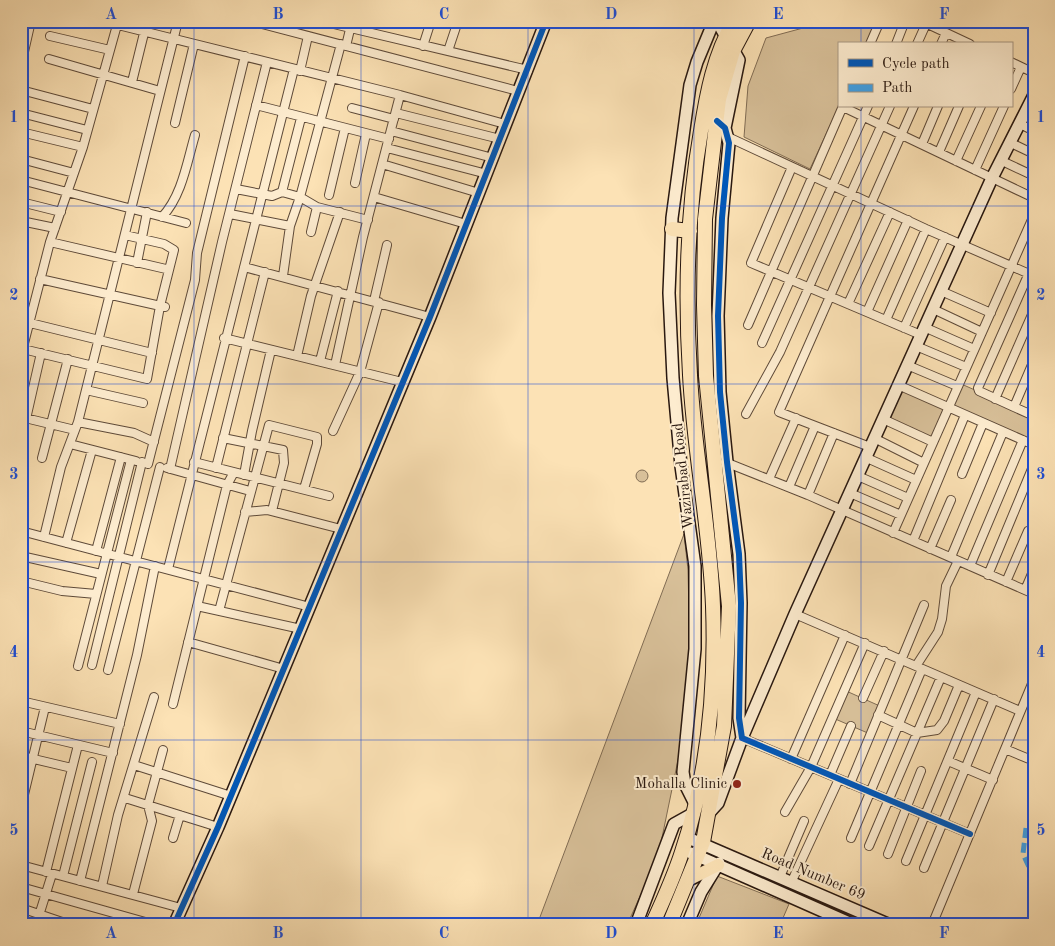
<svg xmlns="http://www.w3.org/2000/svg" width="1055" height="946" viewBox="0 0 1055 946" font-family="'Old Standard TT',serif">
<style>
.green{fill:#d8c099;stroke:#806c54}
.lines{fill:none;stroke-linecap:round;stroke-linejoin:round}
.street-casing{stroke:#5e4a39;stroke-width:10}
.secondary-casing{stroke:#291810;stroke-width:14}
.primary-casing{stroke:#291810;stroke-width:15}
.highway-casing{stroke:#291810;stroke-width:16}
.street{stroke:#fdeccf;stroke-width:8}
.secondary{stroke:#fdeccf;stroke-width:11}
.primary{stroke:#fce2b5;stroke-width:12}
.highway{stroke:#fce2b5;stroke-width:14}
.quiet{stroke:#3ea2ea;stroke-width:5;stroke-dasharray:10 5;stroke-linecap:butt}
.cycleway-casing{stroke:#fdeccf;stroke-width:9}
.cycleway{stroke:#0057b8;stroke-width:6}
.grid{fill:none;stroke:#1d4ed8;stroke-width:1;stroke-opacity:0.55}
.poi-dot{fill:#8f2418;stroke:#fdeccf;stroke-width:2}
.labels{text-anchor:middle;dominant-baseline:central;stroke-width:4;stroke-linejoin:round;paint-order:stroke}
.street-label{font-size:15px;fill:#291810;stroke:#fdeccf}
.poi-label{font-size:15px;fill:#291810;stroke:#fdeccf;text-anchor:end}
.neatline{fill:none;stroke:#1d4ed8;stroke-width:2}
.grid-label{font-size:16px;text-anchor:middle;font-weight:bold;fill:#1d4ed8}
</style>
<rect width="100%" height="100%" fill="#fce2b5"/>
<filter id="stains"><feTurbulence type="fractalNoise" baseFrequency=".004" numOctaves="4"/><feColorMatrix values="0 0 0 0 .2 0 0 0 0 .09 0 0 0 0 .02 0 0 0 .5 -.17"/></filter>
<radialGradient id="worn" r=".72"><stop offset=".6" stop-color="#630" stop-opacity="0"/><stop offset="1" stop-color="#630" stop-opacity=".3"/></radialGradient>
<!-- green -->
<path class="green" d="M829,21H879L869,44H839V106L810,169L744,137L748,86L766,38Z
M959,383L1034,416V445L948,407L933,442L883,419L898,385L948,407Z
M636 476a6 6 0 1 1 12 0a6 6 0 1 1-12 0Z
M684,534L688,570L690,657L684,731L658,857L627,925H537Z
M844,690L882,707L870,734L833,718Z
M717,876L789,904L780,925H696Z"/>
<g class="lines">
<!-- street casing -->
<g class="street-casing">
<path id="street" d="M102,21L400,95L505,124
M251,21L518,91
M321,21L528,70
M921,21L970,44
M50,36L110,50
M870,44L880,21
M896,44L905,21
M917,44L926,24
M941,44L946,33
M346,46L352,21
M423,46L431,21
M448,51L458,21
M49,59L160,91
M1011,62L1034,73
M21,65L31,21
M300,71L308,36
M132,82L147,21
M1011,89L1021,67
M21,90L93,109
M256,105L389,139
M843,107L1034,198
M352,108L394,119
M21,113L87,130
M396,113L500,139
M175,123L194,44
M1020,124L1034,131
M391,131L493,158
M21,132L83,147
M728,137L926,229L1034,276
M1011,143L1034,154
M922,144L938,106
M387,148L487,174
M939,152L959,106
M21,159L74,173
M956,161L981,106
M1002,161L1034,176
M382,164L479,193
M792,167L751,263L921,335
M975,170L1004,106
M21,180L186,223
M355,183L366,134
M236,189L272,196L282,192L300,197L317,207L368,220
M282,192L301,118
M329,195L345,128
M374,197L466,224
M21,202L61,212
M230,214L290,226
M162,217C182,196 187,162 195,135
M21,221L55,228
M311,232L317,207
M50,242L166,269
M137,263L147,212
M244,267L430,317
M283,276L290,226L300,197L341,44
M40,279L165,307
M941,291L991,313
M374,301L387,245
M848,304L890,212
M933,309L982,332
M867,312L908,220
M886,320L926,229
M30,323L152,353
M748,325L843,106
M924,327L974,349
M904,328L945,237
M224,338L402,382
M762,343L868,106
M916,346L966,367
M23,349L147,379L160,306L174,250L164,244L125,235
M21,355L50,242L83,147L117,25
M297,356L311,296L340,212
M1034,360L1014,407L1034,416
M320,361L338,291
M335,365L363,237L400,95
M907,365L957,386
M898,385L1034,445
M86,390L143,403
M995,399L1034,310
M1014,407L979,391L978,388L1029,273
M746,414L780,352L890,106
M21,417L75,430
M26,419L41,353
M883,419L933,442
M78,422L134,433L154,442
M333,431L360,372L379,302
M223,438L283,450L284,463L272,511
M874,438L924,463
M70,444L136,461
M870,447L779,412L914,106
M42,458L68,359
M867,458L916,480
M194,462L329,496
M725,462L808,495L1034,594
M148,464L195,280L197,253L245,56
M167,468L250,491
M216,468L265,272
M170,469L222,242L267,62
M962,474L983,423
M244,475L252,431L271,350
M858,476L908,498
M769,479L796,418
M789,487L815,426
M850,493L901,515
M808,495L834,433
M245,512L267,510L341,529
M21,531L310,607
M893,533L1034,215
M44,537L61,467L78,422L178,21
M913,541L965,415
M66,543L92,450
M930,549L951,500
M96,551L121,457
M21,556L101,574
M951,557L1003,432
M970,566L1023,440
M168,569L294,69
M988,575L1034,464
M21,581L62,591L96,594
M1006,582L1028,531
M1025,590L1034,569
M197,606L301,629
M219,611L269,425L317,437V444L304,489
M795,614L1020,711
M188,642L284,669
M92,665L142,462
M78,666L131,460
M916,666L938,632L942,619L946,586L958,561
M108,670L160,467
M863,698L884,651
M21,701L120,724
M173,704L227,485L233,474
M878,715L917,733L937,730L944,721L959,685
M21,731L113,753
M742,738L970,834
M1005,749L1034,761
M21,756L72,768
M791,759L845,635
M948,761L993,780
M134,765L231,796
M830,775L851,726
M850,784L924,605
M125,798L218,827
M21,807L45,707
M785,812L811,767L865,643
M173,838L180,815
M851,838L922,669
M869,846L941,677
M888,854L921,771
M906,861L976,692
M21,865L181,908
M924,868L994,699
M46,872L78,745
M63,876L92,762
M780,877L804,821
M80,881L137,655L155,566
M791,883L839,779
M102,886L118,815L154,697
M21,887L156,925
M133,894L152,821L148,805L163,750
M21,908L71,925
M36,925L52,874
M932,925L1034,679"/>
</g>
<!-- secondary casing -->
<g class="secondary-casing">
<path id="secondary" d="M717,21L739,60L725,128
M717,121L725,128L729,143L722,218L718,316L720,392L727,462L739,554L741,603L739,718L742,738
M695,804L685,784L683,772L695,649V566L681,466L673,378L669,293L672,218L690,85L697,62L714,21
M708,814L718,803L742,738L795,614L992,178L1034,95
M686,837L890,925
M691,853L854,925
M174,925L218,827L430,317L546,21
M636,925L674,824L692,814
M687,925L701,892L719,863"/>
</g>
<!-- primary casing -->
<g class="primary-casing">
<path id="primary" d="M688,880L718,865"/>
</g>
<!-- highway casing -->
<g class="highway-casing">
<path id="highway" d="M672,229L690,231
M652,925C663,901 674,877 682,852C708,774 716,688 713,606C710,528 694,452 690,375C685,294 687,211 701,131C707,93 714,55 734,21
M669,925L703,842L724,726L729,606L706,376L704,305L705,219L719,99L733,51L749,21"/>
</g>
<!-- street -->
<use href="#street" class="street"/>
<!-- secondary -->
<use href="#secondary" class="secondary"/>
<!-- primary -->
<use href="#primary" class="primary"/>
<!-- highway -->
<use href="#highway" class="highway"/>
<!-- quiet -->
<path class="quiet" d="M1026,828L1023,854L1029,867
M1031,829L1033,808L1030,807L1032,797"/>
<!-- cycleway casing -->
<g class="cycleway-casing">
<path id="cycleway" d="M717,121L725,128L729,143L722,218L718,316L720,392L727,462L739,554L741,603L739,718L742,738L970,834
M174,925L218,827L430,317L546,21"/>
</g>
<!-- cycleway -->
<use href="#cycleway" class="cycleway"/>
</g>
<!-- grid -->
<path class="grid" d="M194,21V925M361,21V925M528,21V925M694,21V925M861,21V44M861,106V925M21,206H1034M21,384H1034M21,562H1034M21,740H1034"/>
<!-- markers -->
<circle class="poi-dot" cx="737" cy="784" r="5"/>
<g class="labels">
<!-- street labels -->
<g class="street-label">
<text transform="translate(684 476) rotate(-96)">Wazirabad Road</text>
<text transform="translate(813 875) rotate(23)">Road Number 69</text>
</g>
<!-- poi labels -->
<g class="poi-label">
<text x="727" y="784">Mohalla Clinic</text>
</g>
</g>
<!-- margin -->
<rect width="1055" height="946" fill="none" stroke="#fce2b5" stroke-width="55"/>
<!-- legend -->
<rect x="838" y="42" width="175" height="65" fill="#fdeccf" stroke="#a89783"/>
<rect x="848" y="59" width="25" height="8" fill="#0057b8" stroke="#a89783"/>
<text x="882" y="68" font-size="15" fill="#291810">Cycle path</text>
<rect x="848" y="84" width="25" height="8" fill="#3ea2ea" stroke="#a89783"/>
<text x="882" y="92" font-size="15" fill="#291810">Path</text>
<rect x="28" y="28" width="1000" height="890" class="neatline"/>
<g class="grid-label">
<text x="111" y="19">A</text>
<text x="278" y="19">B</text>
<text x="444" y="19">C</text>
<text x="611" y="19">D</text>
<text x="778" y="19">E</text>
<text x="944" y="19">F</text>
<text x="14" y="122">1</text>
<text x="1041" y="122">1</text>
<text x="14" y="300">2</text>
<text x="1041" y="300">2</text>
<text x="14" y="479">3</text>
<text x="1041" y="479">3</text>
<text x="14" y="657">4</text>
<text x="1041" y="657">4</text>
<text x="14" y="835">5</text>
<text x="1041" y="835">5</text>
<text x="111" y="938">A</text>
<text x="278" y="938">B</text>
<text x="444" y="938">C</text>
<text x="611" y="938">D</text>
<text x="778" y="938">E</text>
<text x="944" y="938">F</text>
</g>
<rect width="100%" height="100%" filter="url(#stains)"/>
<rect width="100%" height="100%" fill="url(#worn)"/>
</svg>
